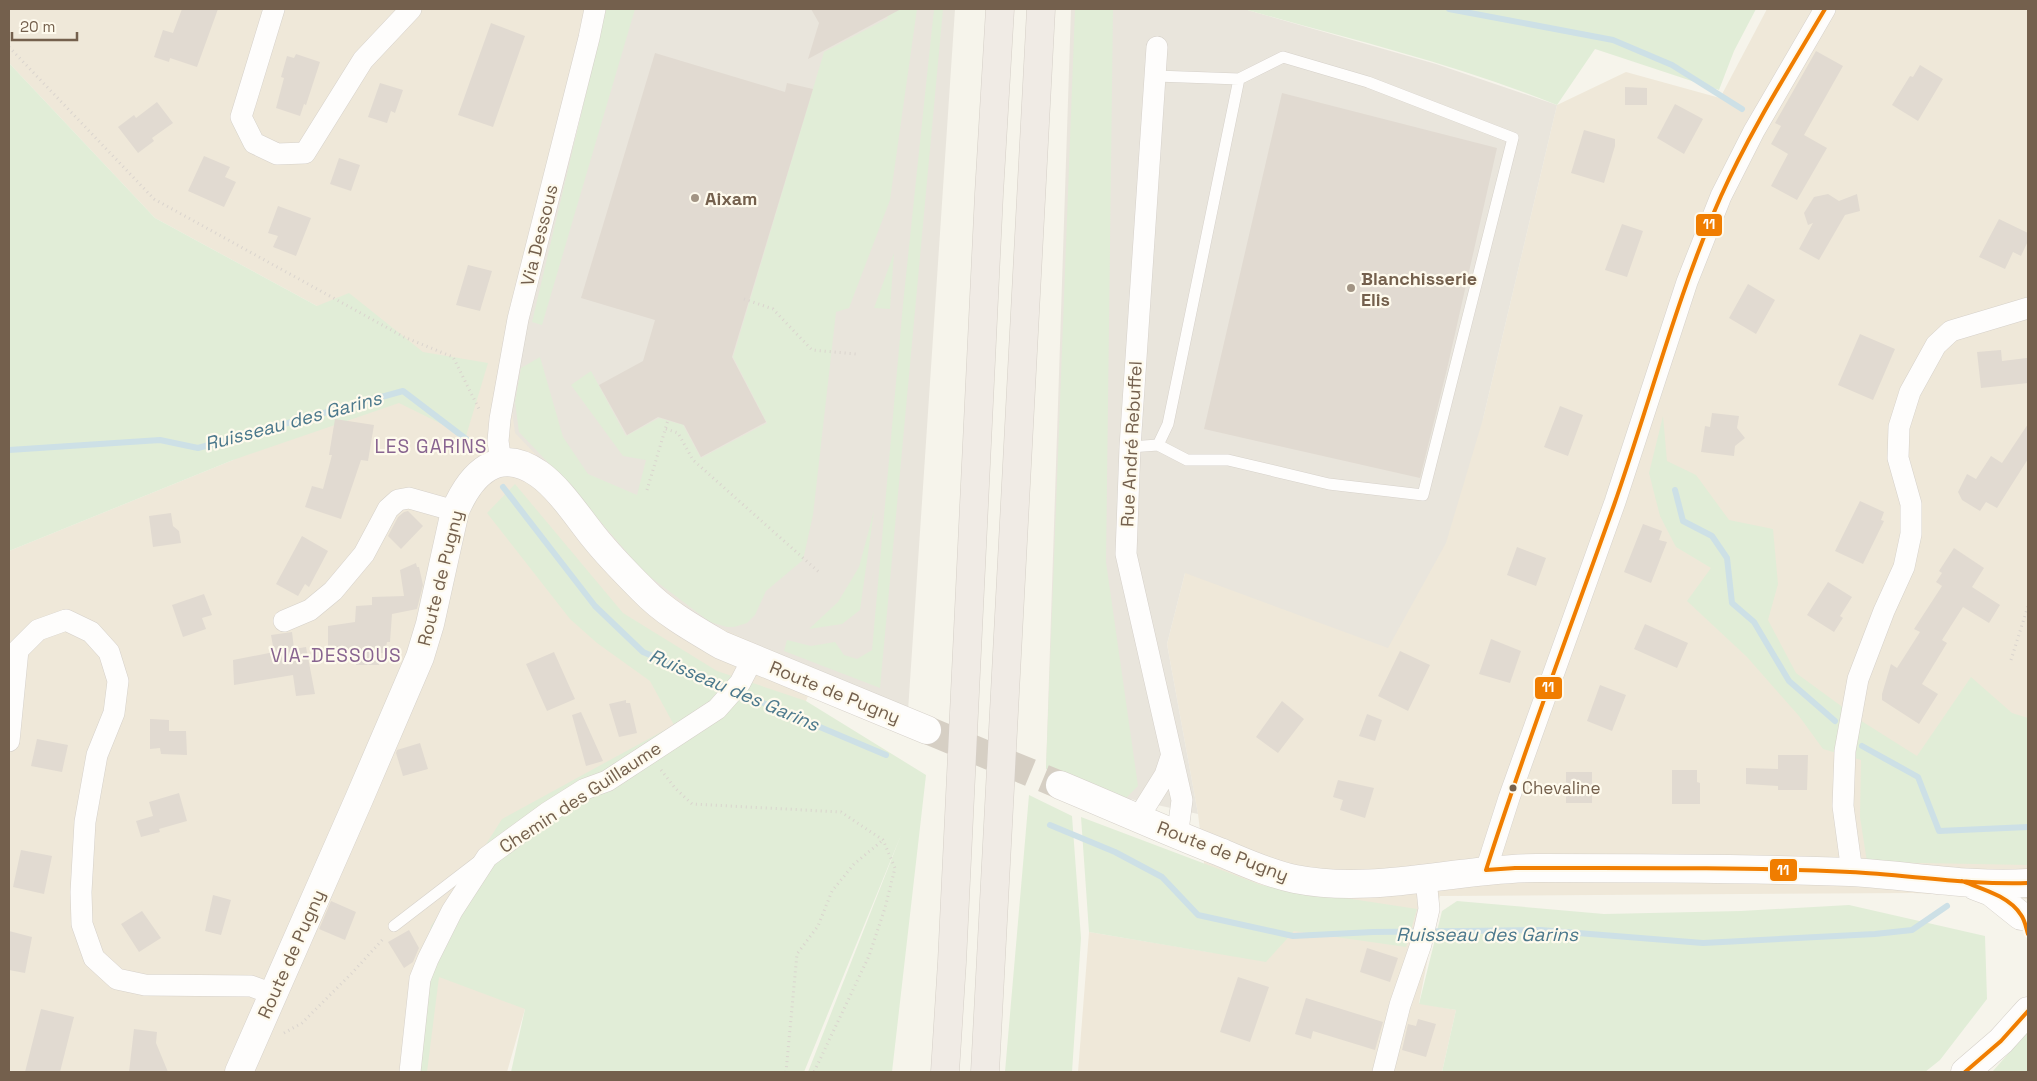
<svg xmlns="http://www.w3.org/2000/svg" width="2037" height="1081" viewBox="0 0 2037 1081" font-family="'Space Grotesk',sans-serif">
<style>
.residential{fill:#efe8d9}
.industrial{fill:#e9e5dc}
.green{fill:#e1edd7}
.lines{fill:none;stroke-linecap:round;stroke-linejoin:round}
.stream{stroke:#cde0e6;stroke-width:6}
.building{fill:#e1dad1}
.tertiary-tunnel{stroke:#d6cfc4;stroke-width:28;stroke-dasharray:28 14;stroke-linecap:butt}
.service-casing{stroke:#d6d1ca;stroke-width:12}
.minor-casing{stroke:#d6d1ca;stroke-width:22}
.tertiary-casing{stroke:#d6d1ca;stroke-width:29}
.motorway-casing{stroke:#d5cfc7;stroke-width:29}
.path{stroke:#dad4ce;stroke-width:3;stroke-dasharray:1 4;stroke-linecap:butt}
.service{stroke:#fefdfc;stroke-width:11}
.minor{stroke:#fefdfc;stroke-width:21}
.tertiary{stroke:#fefdfc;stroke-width:28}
.motorway{stroke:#f0ebe5;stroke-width:28}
.bus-1-casing{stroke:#fefaed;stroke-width:8}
.bus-1{stroke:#f07d00;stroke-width:4}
.poi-dot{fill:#a29484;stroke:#fefaed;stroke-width:2}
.bus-dot{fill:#74604d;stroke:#fefaed;stroke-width:2}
.labels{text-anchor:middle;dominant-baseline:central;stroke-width:4.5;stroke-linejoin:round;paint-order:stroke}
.bus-label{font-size:17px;fill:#74604d;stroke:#fefaed;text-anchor:start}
.poi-label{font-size:18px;font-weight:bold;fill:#74604d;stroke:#fefaed;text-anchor:start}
.street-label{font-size:18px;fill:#74604d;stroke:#fefaed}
.water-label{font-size:19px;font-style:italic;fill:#4b788c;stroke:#fefaed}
.neighbourhood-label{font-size:19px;letter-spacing:1px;fill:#886490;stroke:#fefaed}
.line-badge{stroke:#fefaed;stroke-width:2}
.badge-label{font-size:14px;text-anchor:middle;font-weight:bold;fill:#fff}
</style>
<rect width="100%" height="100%" fill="#f6f4eb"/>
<!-- residential -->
<path class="residential" d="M9,9H612L600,51L548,201L818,672L806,701L525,1009L507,1072H9V551L233,460L317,306L155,218L9,63Z
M1767,9H2028V899L1913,893L1440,896L1419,1003L1456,1010L1442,1072H1078L1089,932L1215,953L1198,814L1167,644L1185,573L1483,419L1557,105L1626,72L1720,98Z"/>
<!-- industrial -->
<path class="industrial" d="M612,9H955L908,711L707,622L643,574L592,513L515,433L511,403L515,377L553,217Z
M1071,9H1244L1436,64L1557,105L1483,419L1446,543L1388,648L1185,573L1167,644L1198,814L1103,793L1046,769Z"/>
<!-- green -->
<path class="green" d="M606,9H635L542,325L532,322Z
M883,9H917L890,200L849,308L836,312L813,515L803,560L766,591L755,615L747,623L734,627H727L710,622L645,573L558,473L519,432L515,402L521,368L540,357L563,437L588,474L637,495L646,460L623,456L571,385L591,371L626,436L659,418L680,424L682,423L701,458L767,423L733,357L824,52L888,18Z
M934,9H943L880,688L784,651L787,640L811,646L835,642L844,655L857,659L872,650L903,304Z
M1075,9H1113L1106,562L1138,786L1126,798L1103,793L1046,769Z
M1244,9H1756L1734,51L1719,90L1595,49L1557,105C1456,64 1349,39 1244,9Z
M9,63L155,218L317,306L349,293L423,352L488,363L466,436L399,403L233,460L9,551Z
M894,253L890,309L874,308Z
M1663,416L1667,461L1696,475L1729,520L1773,529L1778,584L1768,620L1796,673L1863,722L1917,756L1971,677L2012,713L2028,718V865L1867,862L1860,817L1861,760L1823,749L1799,716L1747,657L1687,601L1711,568L1676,547L1660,516L1649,473Z
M515,484L623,613L717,671L806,701L926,775L892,1072H808L901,835L804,1072H511L525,1009L439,977L427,1072H403L431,926L464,879L502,819L674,725L650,681L597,643L570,619L487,513Z
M874,511L860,610L842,624L809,629L838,602L859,567Z
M1029,795L1072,816L1081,938L1072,1072H1005Z
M1081,817L1261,885L1417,909L1406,947L1294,931L1266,962L1089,932Z
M1457,901L1604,914L1741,911L1849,905L1985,936L1987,999L1940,1060L1925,1072H1442L1456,1010L1419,1004L1442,911Z
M2028,1031V1072H1991L1993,1071Z"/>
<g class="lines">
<!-- stream -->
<path class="stream" d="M1449,9L1613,40L1672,65L1742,109
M9,450L160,440L198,448L403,391L470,442
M503,487L595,606L643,652L886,755
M1675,490L1683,521L1712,536L1727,558L1732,603L1754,622L1789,681L1835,721
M1862,746L1918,777L1939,831L2028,827
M1050,825L1115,852L1162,877L1198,915L1293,936L1373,932L1540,930L1703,943L1875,934L1912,930L1947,906"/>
</g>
<!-- building -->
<path class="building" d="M182,9H218L197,67L170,58L169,62L154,57L163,30L173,33Z
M811,9H901L808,59L819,23Z
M491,23L525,36L493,127L458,115Z
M1816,51L1843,66L1804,135L1827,148L1797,200L1771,186L1788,154L1771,144L1781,126L1775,123Z
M655,53L785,92L787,83L813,89L732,357L766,422L701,457L684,425L668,420L658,417L627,435L599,385L643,361L655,320L581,298Z
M296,54L320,62L306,105L304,104L300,116L276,108L284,78L281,77L287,56L294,58Z
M1920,65L1943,79L1918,121L1892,105L1910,76L1913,77Z
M380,83L403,90L395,113L391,111L387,123L368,117Z
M1625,87L1647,88V105H1625Z
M1282,93L1497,148L1447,369L1420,478L1204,429Z
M157,102L173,123L152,138L154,141L138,153L118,127L134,115L136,118Z
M1675,104L1703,119L1684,154L1657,138Z
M1584,130L1615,139V146L1604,183L1571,173Z
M204,156L230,167L225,177L236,182L224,207L188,191Z
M339,158L360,165L351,191L330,184Z
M1828,194L1839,201L1857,194L1860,211L1845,215L1819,260L1799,249L1813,223L1808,225L1804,213L1814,197Z
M278,206L311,218L296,256L273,247L278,236L268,233Z
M1999,219L2028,233V241L2021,256L2013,252L2005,269L1979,257Z
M1622,224L1643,231L1627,277L1605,270Z
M468,265L492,271L480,311L456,305Z
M1748,284L1775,300L1756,334L1729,318Z
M1860,334L1895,349L1873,400L1838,385Z
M2001,350L2002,361L2027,358L2028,383L1981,388L1977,352Z
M1560,406L1583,415L1568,456L1544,447Z
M1712,413L1739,416L1737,428L1745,438L1735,446L1734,456L1701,452L1705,426L1710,427Z
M335,419L374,425L368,461L361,460L341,519L305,507L312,486L323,489L332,455H329Z
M2028,424V459L1997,508L1986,502L1980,511L1962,500L1958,492L1967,474L1976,479L1991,456L2002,463Z
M1860,501L1884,512L1881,520L1884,521L1863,564L1835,551Z
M408,511L423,526L401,549L388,536L398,517L404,512Z
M171,513L173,526L179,531L181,543L153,547L149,516Z
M1643,524L1662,531L1659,540L1667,542L1651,583L1624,572Z
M302,536L328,551L309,587L305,584L298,596L276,584Z
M1517,547L1546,558L1536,586L1507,575Z
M1954,548L1984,568L1972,587L2000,605L1989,623L1963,607L1942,640L1947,643L1922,684L1938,694L1919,724L1882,700V694L1891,664L1897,668L1920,632L1914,629L1942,586L1936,582L1942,573L1939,571Z
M416,563L417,567H419L423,585L417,609L392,614L390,642H387L385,653H379V665H356V652H352V649H328V626L355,622L356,606L372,605V597L404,596L400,570Z
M1828,582L1852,597L1840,616L1843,618L1834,632L1807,615Z
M204,594L212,615L202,618L206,629L183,637L172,605Z
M1645,624L1688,643L1677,668L1634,649Z
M292,632L294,649L306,647L315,694L296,696L293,675L234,685L233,660L274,652L271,635Z
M1491,639L1521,651L1510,683L1479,674Z
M1400,651L1430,665L1408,711L1378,696Z
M554,652L575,699L547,711L526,664Z
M1600,685L1626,695L1612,731L1587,721Z
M626,700V703H630L637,733L619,737L609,704Z
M1282,701L1304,719L1278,753L1256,737Z
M581,712L603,761L586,766L572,715Z
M1367,714L1382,720L1375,741L1359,736Z
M150,719L169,720V731H186L187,755L161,754L160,748L150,749Z
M37,739L68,745L62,772L31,766Z
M420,743L428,769L403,776L396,753L397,750Z
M1778,755H1808L1807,790H1778V786L1746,784V768L1778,769Z
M1672,770H1697V782L1700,783V804H1672Z
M1566,772H1592V803H1566Z
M1338,780L1374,788L1365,818L1340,810L1343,800L1333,797Z
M179,793L187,821L159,829L160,832L141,837L136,821L153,816L149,802Z
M21,850L52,856L44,894L13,887Z
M213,895L231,900L221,935L205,931Z
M331,901L356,912L345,940L319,929Z
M142,911L161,938L139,952L121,924Z
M409,930L419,948L413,962L404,968L388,942Z
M9,931L32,937L25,973L9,970Z
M1367,948L1398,958L1390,982L1360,972Z
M1238,977L1269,987L1250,1042L1220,1032Z
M1306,998L1383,1022L1375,1050L1313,1031L1311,1039L1295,1034Z
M41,1009L74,1017L60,1072H25Z
M1418,1019L1436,1024L1426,1057L1402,1050L1408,1024L1416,1026Z
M134,1029L157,1032L156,1043L168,1072H129Z"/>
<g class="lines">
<!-- tertiary-tunnel -->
<path class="tertiary-tunnel" d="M927,730L1060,785"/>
<!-- service casing -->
<g class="service-casing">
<path id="service" d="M1156,76L1239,79L1283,57L1368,82L1513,138L1423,495L1329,484L1228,460H1187L1158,445
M1130,447L1158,445L1168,424L1239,79
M394,926L476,863"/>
</g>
<!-- minor casing -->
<g class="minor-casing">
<path id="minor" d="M274,9L241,117L254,143L277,154L305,153L363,60L411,9
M1157,47L1130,447L1126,554L1182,800L1179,823L1175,834
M501,463L498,441L500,419L518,319L589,38L595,9
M284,621L310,610L333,591L364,554L388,509L398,500L409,498L455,511
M9,741L18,650L38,630L66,620L91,632L109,652L118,681L114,713L97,755L85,822L81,892L82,924L94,958L117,979L145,985L251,986L273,994
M1140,819L1145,807L1165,775L1171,757
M1486,870L1509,798L1615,502L1687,282L1721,196L1754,131L1825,9
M1852,872L1843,806L1845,751L1858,679L1884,611L1904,567L1911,534V504L1898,458L1899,427L1910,392L1936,345L1951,331L2028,308
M410,1072L420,979L428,959L452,911L487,857L547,813L585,789L607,781L717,709L740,683L753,658
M1383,1072L1400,1005L1421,944L1429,909L1426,879"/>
</g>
<!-- tertiary casing -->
<g class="tertiary-casing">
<path id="tertiary" d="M1060,785C1113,807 1166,831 1220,852C1244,862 1270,874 1295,879C1375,895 1456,868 1537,868C1641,868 1746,868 1850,872C1909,875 1969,887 2028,883
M1975,886L1991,892L2021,916
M239,1072L359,799L420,657L430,624L455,511C471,474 498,445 539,474C559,488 578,517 594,537C609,556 626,573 643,590C665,613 694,629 721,645L927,730
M1965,1072L2001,1041L2028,1011"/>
</g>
<!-- motorway casing -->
<g class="motorway-casing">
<path id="motorway" d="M945,1072L952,962L989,194L1000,9
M985,1072L1041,9"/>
</g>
<!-- path -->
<path class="path" d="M9,47L154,199L404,337L453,357L479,409
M744,299L773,309L812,350L856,354
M666,429L678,433L693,460L820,573
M647,490L668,420
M2011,660L2028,606
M661,770L675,788L692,804L841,812L883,840L895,868L885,908L869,956L814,1072
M284,1033L302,1023L352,973L384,938
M786,1072L797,954L818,926L832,891L854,864L883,840"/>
<!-- service -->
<use href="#service" class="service"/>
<!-- minor -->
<use href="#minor" class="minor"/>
<!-- tertiary -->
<use href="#tertiary" class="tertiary"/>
<!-- motorway -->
<use href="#motorway" class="motorway"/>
<!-- bus-1 casing -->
<g class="bus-1-casing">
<path id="bus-1" d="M1825,9C1789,70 1750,131 1721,196C1677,296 1650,402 1614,505C1571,626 1525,747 1486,870L1515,868C1627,868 1738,867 1850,872C1909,875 1968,885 2028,883
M1962,881C1982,889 2009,896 2021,915C2025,920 2026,928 2028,934
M1965,1072L2001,1041L2028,1011"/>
</g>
<!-- bus-1 -->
<use href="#bus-1" class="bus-1"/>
</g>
<!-- markers -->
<g class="poi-dot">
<circle cx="695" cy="198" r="5"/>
<circle cx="1351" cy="288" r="5"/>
</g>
<circle class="bus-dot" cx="1513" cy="788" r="4.5"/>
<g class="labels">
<!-- bus labels -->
<g class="bus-label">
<text x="1522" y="788">Chevaline</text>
</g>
<!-- poi labels -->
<g class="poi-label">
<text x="705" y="198">Aixam</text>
<text x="1361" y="278">Blanchisserie<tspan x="1361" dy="21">Elis</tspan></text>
</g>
<!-- street labels -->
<g class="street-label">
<text transform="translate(539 235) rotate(-76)">Via Dessous</text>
<text transform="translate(1131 444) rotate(-87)">Rue André Rebuffel</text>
<text transform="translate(440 578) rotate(-76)">Route de Pugny</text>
<text transform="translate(835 692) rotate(22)">Route de Pugny</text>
<text transform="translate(580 797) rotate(-33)">Chemin des Guillaume</text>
<text transform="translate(1223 851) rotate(21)">Route de Pugny</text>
<text transform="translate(291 954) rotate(-66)">Route de Pugny</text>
</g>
<!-- water labels -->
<g class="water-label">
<text transform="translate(293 421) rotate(-15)">Ruisseau des Garins</text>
<text transform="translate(734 690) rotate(23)">Ruisseau des Garins</text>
<text x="1487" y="934">Ruisseau des Garins</text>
</g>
<!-- neighbourhood labels -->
<g class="neighbourhood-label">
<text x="431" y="446">LES GARINS</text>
<text x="336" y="655">VIA-DESSOUS</text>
</g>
</g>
<g class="line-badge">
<rect x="1695" y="213" width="28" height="24" rx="5" fill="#f07d00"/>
<rect x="1534" y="676" width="29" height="24" rx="5" fill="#f07d00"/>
<rect x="1769" y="858" width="29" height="24" rx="5" fill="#f07d00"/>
</g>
<g class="badge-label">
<text x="1709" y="229">11</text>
<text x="1548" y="692">11</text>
<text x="1783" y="875">11</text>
</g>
<!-- border -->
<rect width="2037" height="1081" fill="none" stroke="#74604d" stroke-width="20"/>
<!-- scale -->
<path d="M12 32v8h65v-8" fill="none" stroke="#74604d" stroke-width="2.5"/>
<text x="20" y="32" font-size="15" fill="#74604d" stroke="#fefaed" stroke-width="4" paint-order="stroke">20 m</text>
</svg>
